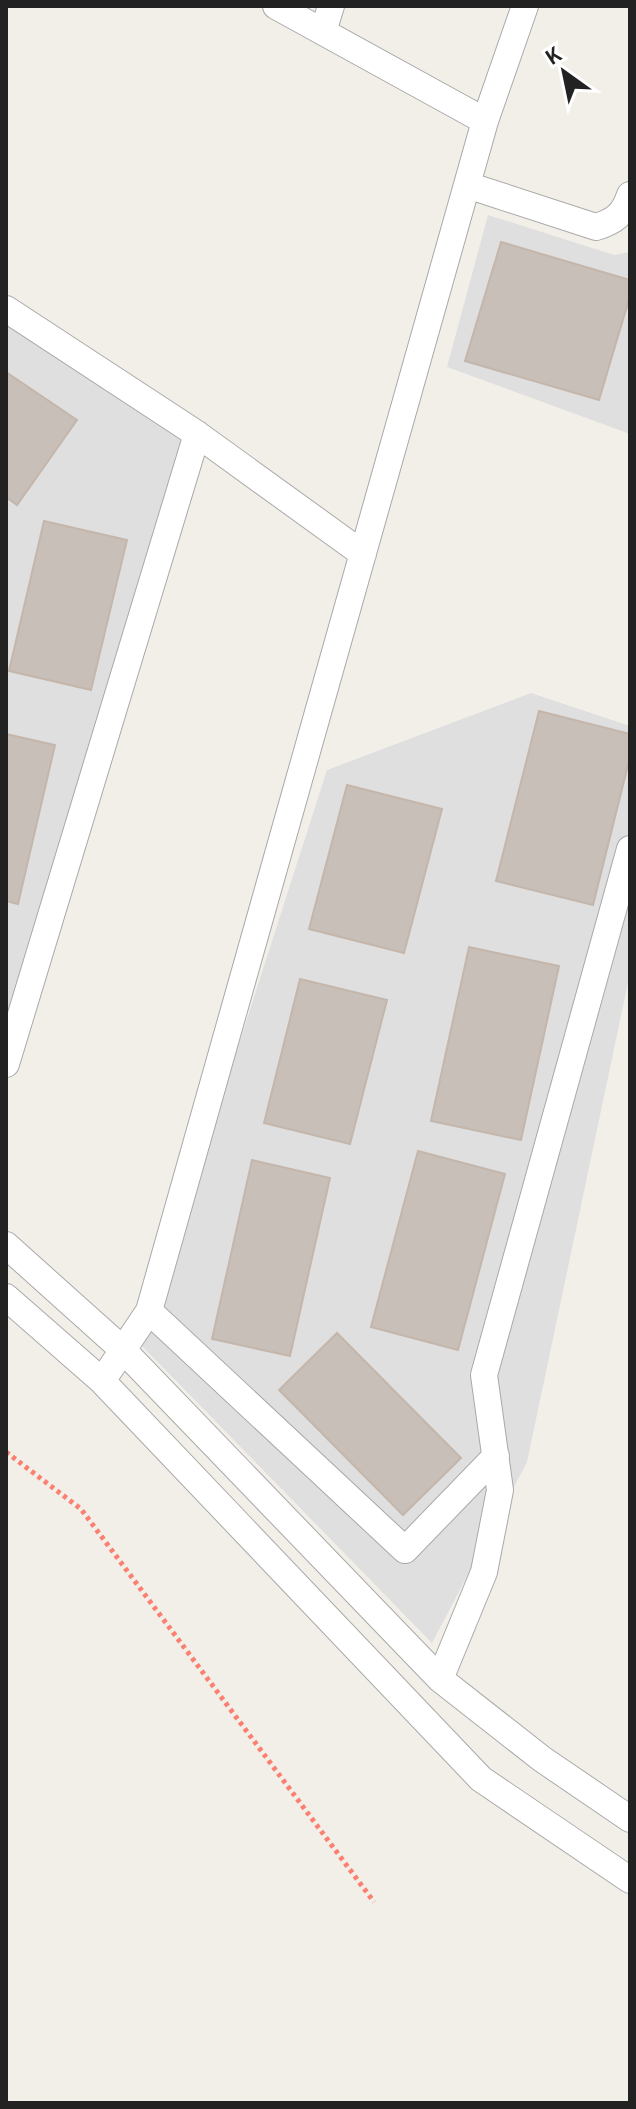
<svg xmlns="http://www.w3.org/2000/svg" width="636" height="2109" viewBox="0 0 636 2109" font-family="'Archivo Narrow',sans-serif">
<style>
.residential{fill:#e0dfdf}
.building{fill:#c7bfb8;stroke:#c4b6ab;stroke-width:2}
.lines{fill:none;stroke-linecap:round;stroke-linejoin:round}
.minor-casing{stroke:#a9a9a9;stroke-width:28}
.path{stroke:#fa8072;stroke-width:5;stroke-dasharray:4 4;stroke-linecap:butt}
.minor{stroke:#fff;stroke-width:26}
</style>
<rect width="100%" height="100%" fill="#f2efe9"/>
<!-- residential -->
<path class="residential" d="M488,215L614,255L630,252V434L447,367Z
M6,325L185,438L6,1017Z
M531,693L630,726V973L527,1462L432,1643L142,1346L327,770Z"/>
<!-- building -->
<path class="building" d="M501,242L630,280V296L599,400L465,361Z
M6,372L77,420L17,505L6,497Z
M44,521L127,540L91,690L9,671Z
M539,711L630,734V757L593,905L496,881Z
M6,734L55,745L18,904L6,901Z
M347,785L442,809L404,953L309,929Z
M469,947L559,966L521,1140L431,1121Z
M300,979L387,1000L350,1144L264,1123Z
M418,1151L505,1174L458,1350L371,1327Z
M252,1160L330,1178L290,1356L212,1339Z
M337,1333L461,1458L403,1515L279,1390Z"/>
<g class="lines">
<!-- minor casing -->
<g class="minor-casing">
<path id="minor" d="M276,6L485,121
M323,32L331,6
M467,185L596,227C615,221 623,215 630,195
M6,309L197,434L363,554
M6,1064L197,434
M6,1245L122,1349L440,1679L542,1759L630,1819
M6,1297L102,1381L481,1779L630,1880
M149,1311L405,1550L496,1456
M102,1381L149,1311L485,121L525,6
M440,1679L484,1572L500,1490L484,1375L630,849"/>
</g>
<!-- path -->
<path class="path" d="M6,1452L81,1509L374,1902"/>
<!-- minor -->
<use href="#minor" class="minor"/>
</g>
<!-- border -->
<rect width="636" height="2109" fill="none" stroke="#222222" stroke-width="16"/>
<!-- north arrow -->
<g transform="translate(564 72) rotate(327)" stroke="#ffffff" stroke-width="6" paint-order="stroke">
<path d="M0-6L14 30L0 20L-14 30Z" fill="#222222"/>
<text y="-12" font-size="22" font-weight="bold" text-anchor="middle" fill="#222222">K</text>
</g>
</svg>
